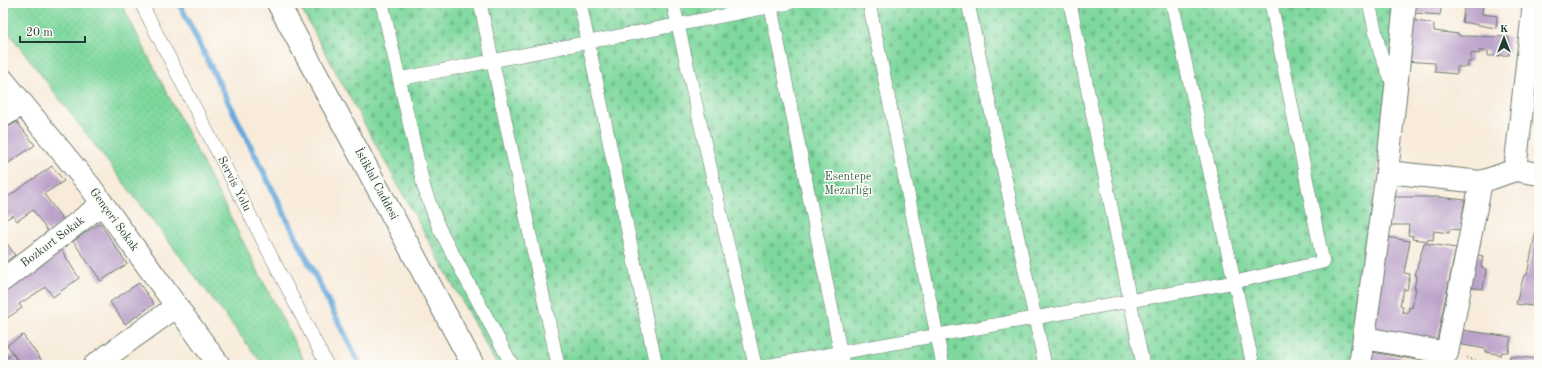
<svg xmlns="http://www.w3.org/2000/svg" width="1542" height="368" viewBox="0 0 1542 368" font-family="'Old Standard TT',serif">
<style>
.grass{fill:url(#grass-dots);stroke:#4e8a69}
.cemetery{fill:url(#cemetery-stones);stroke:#4e8a69}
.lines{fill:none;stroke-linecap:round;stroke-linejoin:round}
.stream{stroke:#68a9dc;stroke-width:6}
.building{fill:#bca3ca}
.service-casing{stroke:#6b7a6e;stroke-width:14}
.minor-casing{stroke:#6b7a6e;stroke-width:24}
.tertiary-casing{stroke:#6b7a6e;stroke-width:24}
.path{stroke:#6b7a6e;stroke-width:2.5;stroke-dasharray:1 3;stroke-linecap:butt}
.service{stroke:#fff;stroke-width:13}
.minor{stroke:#fff;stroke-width:22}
.tertiary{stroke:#fff;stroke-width:22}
.labels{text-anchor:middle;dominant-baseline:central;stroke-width:3;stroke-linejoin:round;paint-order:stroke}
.park-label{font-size:12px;fill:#37644e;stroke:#fdfcf7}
.street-label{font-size:12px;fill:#1f3d34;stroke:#fdfcf7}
</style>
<defs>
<pattern id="grass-dots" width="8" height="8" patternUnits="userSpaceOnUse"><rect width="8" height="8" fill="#7ed89e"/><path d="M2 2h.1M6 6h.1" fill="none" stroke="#6cba89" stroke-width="1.8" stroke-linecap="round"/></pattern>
<pattern id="cemetery-stones" width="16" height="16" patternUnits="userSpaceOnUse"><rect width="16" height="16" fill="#7ed89e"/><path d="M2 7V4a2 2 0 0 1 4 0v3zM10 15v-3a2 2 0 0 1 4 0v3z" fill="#6cba89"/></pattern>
</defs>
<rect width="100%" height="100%" fill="#fdfcf7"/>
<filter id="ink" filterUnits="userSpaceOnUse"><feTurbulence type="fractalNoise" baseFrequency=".025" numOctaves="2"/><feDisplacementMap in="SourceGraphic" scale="8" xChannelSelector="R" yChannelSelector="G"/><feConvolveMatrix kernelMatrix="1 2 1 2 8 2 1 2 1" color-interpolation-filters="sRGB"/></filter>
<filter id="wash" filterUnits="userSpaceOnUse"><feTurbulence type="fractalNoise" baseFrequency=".012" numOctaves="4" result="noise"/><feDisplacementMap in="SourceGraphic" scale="16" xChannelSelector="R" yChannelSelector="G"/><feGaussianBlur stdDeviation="0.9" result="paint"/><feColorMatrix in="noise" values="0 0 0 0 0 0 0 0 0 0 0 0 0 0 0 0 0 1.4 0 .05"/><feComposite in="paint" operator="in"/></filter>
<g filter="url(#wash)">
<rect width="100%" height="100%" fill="#f8ebda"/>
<!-- grass -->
<path class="grass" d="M3,3H121L306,365H263L3,25Z"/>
<!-- cemetery -->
<path class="cemetery" d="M298,3H1398L1353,365H497Z"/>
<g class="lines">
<!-- stream -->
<path class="stream" d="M179,3L360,365"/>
</g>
<g id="blocks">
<!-- building -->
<path class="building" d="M1415,3H1442L1440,15L1414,13Z
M1465,3H1483L1482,14L1497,16L1496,28L1462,22Z
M1411,20L1434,24V31L1459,34V36L1509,37V55L1488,56V51H1479V54L1471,53V62H1468V67H1457V74L1435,72V63L1404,61Z
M17,122L35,145L3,167V130Z
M52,166L64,181L44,194L64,221L48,232L33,210L17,221L13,215L3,221V200Z
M1386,197H1439L1465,200L1460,230L1450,229L1449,233L1434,231L1433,240L1428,239V241L1412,239L1413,236L1408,235L1409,225H1383Z
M100,223L127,264L101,281L73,241Z
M1536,230H1539V276L1532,306L1516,304L1524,275H1527Z
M1381,236L1410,241L1404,273L1410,274L1407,290L1404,289L1400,305L1403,306L1402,312L1408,313L1409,307L1412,308L1416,288H1414L1417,275H1415L1424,243L1456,248L1436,344L1368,332Z
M3,238L15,255L3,263Z
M61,249L79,278L53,297L46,287L19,304L22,308L3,321V291Z
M1469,254L1483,256L1481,267L1486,269L1483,289L1463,286Z
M139,283L154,304L125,324L110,302Z
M1454,329L1511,337L1508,352H1502L1501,355L1486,352V349L1452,343Z
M23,335L45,365H21L7,345Z
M1366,351L1430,362V365H1364Z
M12,354L20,365H3V357L6,355L7,358Z
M1510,356L1539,359V365H1509Z"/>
</g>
</g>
<g filter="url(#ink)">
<use href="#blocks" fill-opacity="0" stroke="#6b7a6e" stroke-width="1"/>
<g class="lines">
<!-- service casing -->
<g class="service-casing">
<path id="service" d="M141,3L327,365
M382,3L424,188L439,228L512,365
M480,3L558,365
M580,3L656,365
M673,3L755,365
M770,3L843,365
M869,3L943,365
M968,3L1045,365
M1070,3L1143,365
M1172,3L1253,365
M1369,3L1380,52L1393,84
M399,79L789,3
M771,365L1235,282L1323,262L1271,3"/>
</g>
<!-- minor casing -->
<g class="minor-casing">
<path id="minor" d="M1405,3L1387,172L1481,182L1515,170L1539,174
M3,116L22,104
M1515,170L1534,3
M3,280L102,204
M1365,338L1447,353L1481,182
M95,365L177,306
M1360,365L1387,172"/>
</g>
<!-- tertiary casing -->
<g class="tertiary-casing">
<path id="tertiary" d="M278,3L473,365
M3,80L89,185L219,365"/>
</g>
<!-- path -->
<path class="path" d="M1467,358L1489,365"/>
<!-- service -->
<use href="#service" class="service"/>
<!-- minor -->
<use href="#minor" class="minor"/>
<!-- tertiary -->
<use href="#tertiary" class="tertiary"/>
</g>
</g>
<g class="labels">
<!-- park labels -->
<g class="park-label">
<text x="848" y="177">Esentepe<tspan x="848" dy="14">Mezarlığı</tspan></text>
</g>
<!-- street labels -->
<g class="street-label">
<text transform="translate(234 184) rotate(63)">Servis Yolu</text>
<text transform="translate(376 184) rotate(62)">İstiklal Caddesi</text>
<text transform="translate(114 220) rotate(54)">Gençeri Sokak</text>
<text transform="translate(53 242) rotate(-37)">Bozkurt Sokak</text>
</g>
</g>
<!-- margin -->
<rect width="1542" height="368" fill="none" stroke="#fdfcf7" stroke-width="16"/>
<!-- north arrow -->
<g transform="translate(1504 38)" stroke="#fdfcf7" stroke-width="3" paint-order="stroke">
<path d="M0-3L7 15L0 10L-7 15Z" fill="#1f3d34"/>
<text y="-6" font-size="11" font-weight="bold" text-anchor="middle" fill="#1f3d34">K</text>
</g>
<!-- scale -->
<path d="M20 36v6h65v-6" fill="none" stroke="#1f3d34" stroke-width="2"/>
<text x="26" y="36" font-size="12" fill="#1f3d34" stroke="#fdfcf7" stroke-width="3" paint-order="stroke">20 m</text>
</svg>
